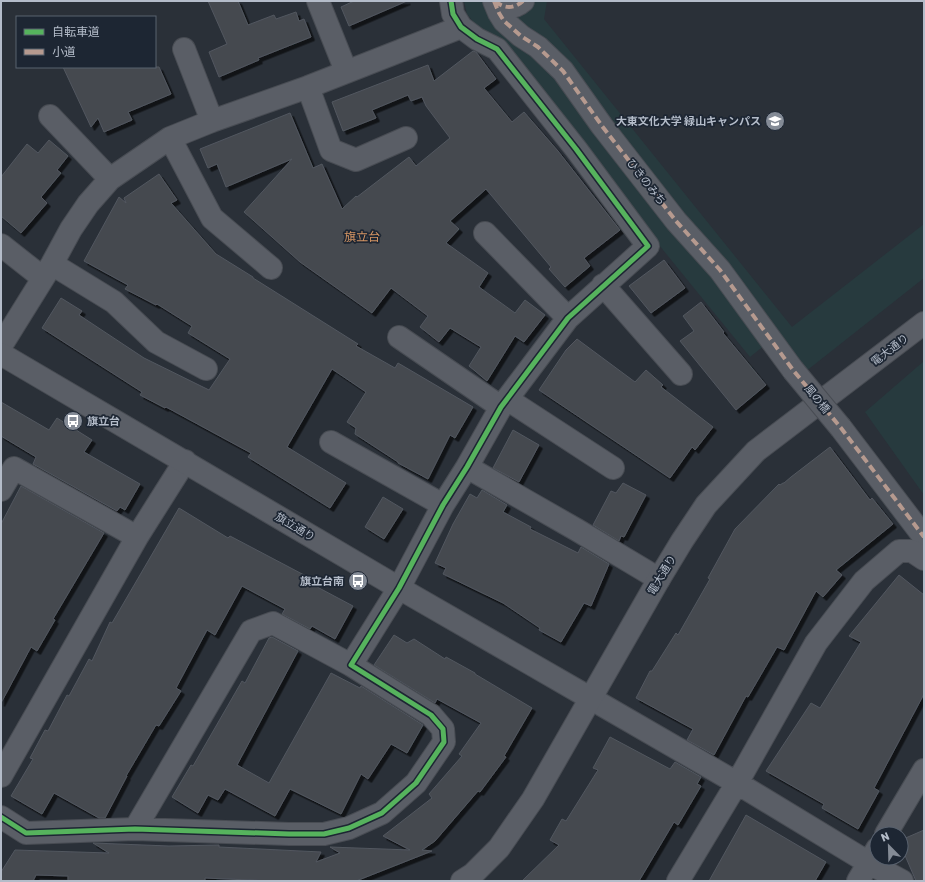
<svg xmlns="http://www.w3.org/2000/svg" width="925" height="882" viewBox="0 0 925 882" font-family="Rubik,'Noto Sans JP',sans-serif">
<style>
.green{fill:#273a3e}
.building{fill:#444950;stroke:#52575f;filter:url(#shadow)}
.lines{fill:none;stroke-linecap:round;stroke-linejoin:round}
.pedestrian-casing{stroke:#484c53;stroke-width:24}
.minor-casing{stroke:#484c53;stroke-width:24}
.tertiary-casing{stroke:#484c53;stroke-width:24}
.pedestrian{stroke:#5a5e66;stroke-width:22}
.minor{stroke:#5a5e66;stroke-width:22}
.tertiary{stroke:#5a5e66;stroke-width:22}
.pedestrian-bridge-casing{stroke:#484c53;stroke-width:24;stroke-linecap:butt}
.pedestrian-bridge{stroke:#5a5e66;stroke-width:22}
.quiet{stroke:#b69a8f;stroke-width:4;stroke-dasharray:8 4;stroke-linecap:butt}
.cycleway-casing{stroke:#1d2633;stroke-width:8}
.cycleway{stroke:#56b35d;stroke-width:5}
.labels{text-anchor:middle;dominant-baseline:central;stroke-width:3.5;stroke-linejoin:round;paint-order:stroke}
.poi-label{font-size:11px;font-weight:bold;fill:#b4bcc9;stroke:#1d2633;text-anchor:end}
.street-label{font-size:11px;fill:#b4bcc9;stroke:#1d2633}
.neighbourhood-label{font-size:12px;fill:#d59563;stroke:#1d2633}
</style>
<defs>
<filter id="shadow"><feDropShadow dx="3.5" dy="3.5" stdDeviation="0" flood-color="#0009"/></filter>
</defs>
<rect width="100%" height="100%" fill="#2a3038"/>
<!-- green -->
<path class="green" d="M464,1H547L544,19L792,327L924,224V278L791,383L765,345L750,357L646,229L479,29L467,14Z
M924,361V495L865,412Z"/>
<!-- building -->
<path class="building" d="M208,1H238L248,25L274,15L276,19L296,12L299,21L304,19L311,37L258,58L259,60L219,77L209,52L227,44Z
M354,1H407L349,26L341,7Z
M473,51L476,52L496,79L484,88L512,122L524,112L558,151L620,230L584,258L590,266L565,287L549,269L551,267L486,189L450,221L459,229L446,243L488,273L479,287L515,313L525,300L545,315L524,342L515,336L487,381L469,366L481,347L450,328L439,342L420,327L428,316L391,288L372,313L300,262L244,212L292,159L226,187L217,164L208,168L200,149L290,113L313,168L322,164L342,209L356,196L357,197L409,157L416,166L450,138L426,106L422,97L411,101L408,95L372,110L376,118L343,131L332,102L428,65L434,81Z
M63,67H159L171,94L128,112L132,120L104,132L98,118L91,127Z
M49,140L68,156L57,170L61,173L41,197L47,203L21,233L1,216V177L27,144L38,153Z
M159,174L177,200L171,203L216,254L253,277V278L358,344L356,346L395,368L398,363L473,407L455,438L450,435L428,479L398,463V462L355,434L356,428L347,422L366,392L332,369L287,447L346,483L330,508L248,457L251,453L166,407L165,408L140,395L142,392L42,328L61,298L82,311L79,315L144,358L209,390L230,359L188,333L192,326L157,304L156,305L125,289L128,285L84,261L119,197L126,203L124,198Z
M664,260L685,288L651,313L629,286Z
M701,302L724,332L723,333L766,385L736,410L680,341L694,331L683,316Z
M577,339L635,382L646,370L663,385L661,387L713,427L695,450L692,447L670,478L539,390L566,350Z
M1,402L49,430L57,418L92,440L84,452L140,484L125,510L120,507L117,511L33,464L36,457L1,436Z
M513,430L539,445L519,482L493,468Z
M830,447L870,500L872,498L893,524L836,570L842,575L823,597L816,591L784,650L777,647L748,697L746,696L714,755L687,740L693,729L636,698L650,671H652L676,633L678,635L710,579L708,578L735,529L779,484L780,485L783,483H784L791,477Z
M623,483L646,495L624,537L621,536L619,541L593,525L611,491L616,493Z
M21,486L104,533L53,619L55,620L37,651L31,647L1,703V524Z
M482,490L507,505L503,512L531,527L530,529L578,553L581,547L609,564L591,606L584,603L561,642L539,630L540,628L503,603L443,574L446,568L435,563L453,524L470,494L477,498Z
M383,497L403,509L384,539L365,527Z
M179,508L228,538L230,536L306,576L304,580L353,606L335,639L312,626L310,629L282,614L285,609L242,586L215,635L207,630L176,688L181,691L159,726L156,725L126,776H127L105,818H99L54,793L42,814L11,796L33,759L30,758L45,730L48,731L67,695L69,696L89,659L92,661L110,622L112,623Z
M899,575L924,595V694L874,788L879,791L858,829L822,808L824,804L766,771L811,703L820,708L861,642L849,636Z
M394,635L407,643L414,639L445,659L446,657L475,673V674L532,708L504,756L506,757L480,792L478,791L435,841L422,850L432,851L356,881H271L205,878V881H68V876L36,875L33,881H1V872L15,850L109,853L93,843L169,846L219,845V847L321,852L316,862L340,853L330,847L410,850L383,836L432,798L429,794L462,756L459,754L481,723L437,699L435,703L374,665Z
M272,637L298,651L237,765L269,783L331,673L360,688L361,686L423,725L407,753L391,744L368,779L361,774L341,814L290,789L275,816L225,789L218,800L208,795L198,813L172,797L191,765L193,766L242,681L245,683L269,638Z
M610,737L670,769L675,762L701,777L697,784L701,786L678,825L674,822L639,881H522L559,845L550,840L562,819L566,821L598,770L593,768Z
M746,815L826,862L815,881H709Z
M924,830V881H916L901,846V840Z"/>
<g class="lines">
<!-- pedestrian casing -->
<g class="pedestrian-casing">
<path id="pedestrian" d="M494,1L499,13L504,21L521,36L538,47L563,71L602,126L676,221L720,270L793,370
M495,1C504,9 514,9 523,1
M841,428L924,537"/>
</g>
<!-- minor casing -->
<g class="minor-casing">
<path id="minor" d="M318,1L346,71
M184,49L212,121
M308,87L331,150L356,160L406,138
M50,116L110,179
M170,138L212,218L271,268
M485,233L568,318
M1,245L43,278
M52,264L114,302L156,342L206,369
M603,285L681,374
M399,337L501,407
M1,346L52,264L71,229L88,204L110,179L170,138L212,121L308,87L461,27
M507,399L613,468
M331,442L443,505
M467,467L577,530L659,579
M1,490L14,468L137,537
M590,698L737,783L869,863L902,881
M1,776L137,537L185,461
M1,817L26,833L135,829L289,834H324L349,828L382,813L416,783L444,742L443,729L431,715L351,665L399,588L443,505L467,467L501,407L568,318L648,246L576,149L497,49L477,39L461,27L453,14L451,1
M135,829L251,631L273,623L351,665
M886,834L924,770
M678,881L737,783L816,643L864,581L899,551H912L924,559
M858,881L877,849"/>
</g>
<!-- tertiary casing -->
<g class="tertiary-casing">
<path id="tertiary" d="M1,354L399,588L590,698
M462,881L473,874L499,848L533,799L659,579L682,541L706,505L756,451L924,323"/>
</g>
<!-- pedestrian -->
<use href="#pedestrian" class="pedestrian"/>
<!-- minor -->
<use href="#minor" class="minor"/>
<!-- tertiary -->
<use href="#tertiary" class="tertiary"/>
<!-- pedestrian-bridge casing -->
<g class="pedestrian-bridge-casing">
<path id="pedestrian-bridge" d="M793,370L841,428"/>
</g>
<!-- pedestrian-bridge -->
<use href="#pedestrian-bridge" class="pedestrian-bridge"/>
<!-- quiet -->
<path class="quiet" d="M494,1L499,13L504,21L521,36L538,47L563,71L602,126L676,221L720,270L793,370L841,428L924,537
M495,1C504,9 514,9 523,1"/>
<!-- cycleway casing -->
<g class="cycleway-casing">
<path id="cycleway" d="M1,817L26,833L135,829L289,834H324L349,828L382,813L416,783L444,742L443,729L431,715L351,665L399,588L443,505L467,467L501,407L568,318L648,246L576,149L497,49L477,39L461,27L453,14L451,1"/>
</g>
<!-- cycleway -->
<use href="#cycleway" class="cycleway"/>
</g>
<!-- icons -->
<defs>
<g id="university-disc" transform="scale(1)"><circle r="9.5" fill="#848b96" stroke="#1d2633"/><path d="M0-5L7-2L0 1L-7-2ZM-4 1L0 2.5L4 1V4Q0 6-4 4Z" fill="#fff"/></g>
<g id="bus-disc" transform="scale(1)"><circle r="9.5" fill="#848b96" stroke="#1d2633"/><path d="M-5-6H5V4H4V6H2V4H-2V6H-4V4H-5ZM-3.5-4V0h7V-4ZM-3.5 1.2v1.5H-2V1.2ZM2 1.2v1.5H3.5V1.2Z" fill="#fff"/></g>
</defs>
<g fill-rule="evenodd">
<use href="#university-disc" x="775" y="121"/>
<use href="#bus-disc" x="73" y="421"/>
<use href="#bus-disc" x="358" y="581"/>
</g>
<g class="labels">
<!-- poi labels -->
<g class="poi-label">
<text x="761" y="121">大東文化大学 緑山キャンパス</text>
<text x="87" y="421" text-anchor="start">旗立台</text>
<text x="344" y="581">旗立台南</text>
</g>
<!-- street labels -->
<g class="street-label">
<text transform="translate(646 182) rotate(52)">ひきのみち</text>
<text transform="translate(890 350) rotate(-38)">電大通り</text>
<text transform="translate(817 399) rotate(51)">風の橋</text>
<text transform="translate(295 527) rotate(31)">旗立通り</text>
<text transform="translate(662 575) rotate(-59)">電大通り</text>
</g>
<!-- neighbourhood labels -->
<g class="neighbourhood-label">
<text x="362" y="237">旗立台</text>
</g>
</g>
<!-- border -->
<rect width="925" height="882" fill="none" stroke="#b4bcc9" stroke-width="4"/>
<!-- legend -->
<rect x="16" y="16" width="140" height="52" fill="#1d2633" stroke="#59626f"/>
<rect x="24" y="29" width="20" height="6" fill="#56b35d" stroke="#59626f"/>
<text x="52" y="36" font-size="12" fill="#b4bcc9">自転車道</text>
<rect x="24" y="49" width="20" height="6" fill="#b69a8f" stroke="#59626f"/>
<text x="52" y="56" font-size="12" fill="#b4bcc9">小道</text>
<!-- north arrow -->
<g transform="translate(889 846) rotate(337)"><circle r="19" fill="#1d2633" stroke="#59626f"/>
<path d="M0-3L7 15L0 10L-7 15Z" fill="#848b96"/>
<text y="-6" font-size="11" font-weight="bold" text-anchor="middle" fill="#b4bcc9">N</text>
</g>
</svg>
